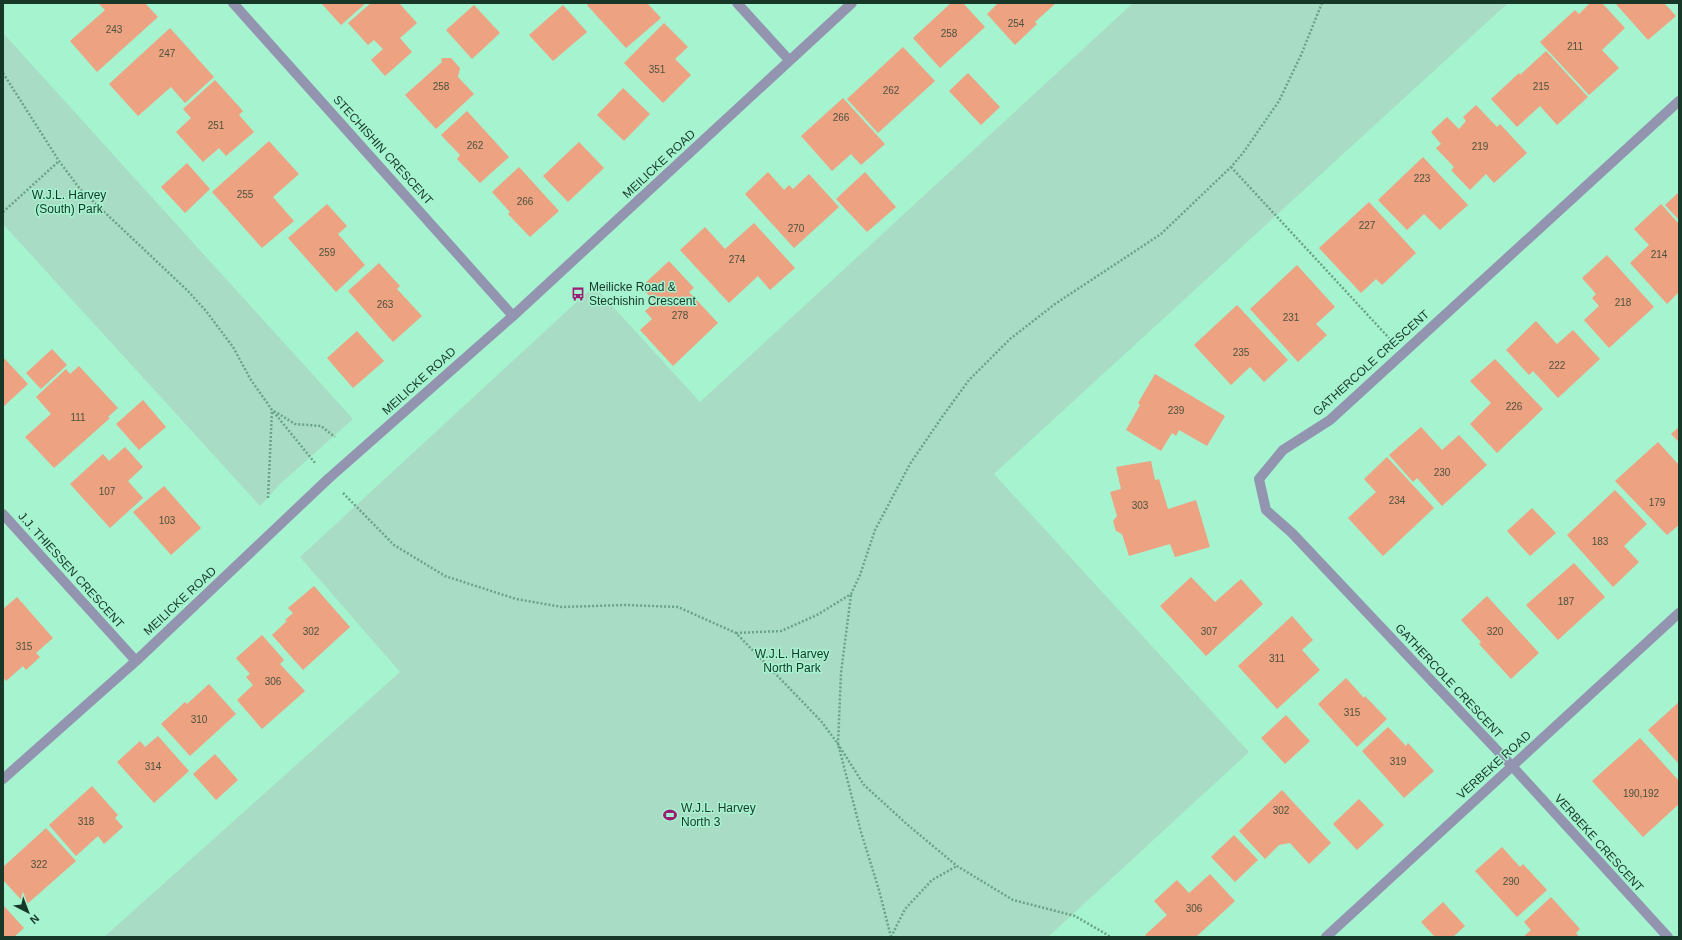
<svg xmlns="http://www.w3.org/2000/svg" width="1682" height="940" viewBox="0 0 1682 940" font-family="Helvetica,sans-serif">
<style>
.green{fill:#a9dcc4}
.building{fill:#eda281}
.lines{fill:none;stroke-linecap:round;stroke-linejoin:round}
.path{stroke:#69a388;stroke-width:2.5;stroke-dasharray:2 2;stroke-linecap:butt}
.minor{stroke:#9394b0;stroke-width:10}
.labels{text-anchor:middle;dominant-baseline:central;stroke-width:3;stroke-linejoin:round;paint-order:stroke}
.number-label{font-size:10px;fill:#4c523f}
.street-label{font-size:12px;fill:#173729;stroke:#a6f3d0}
.park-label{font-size:12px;fill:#103728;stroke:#a6f3d0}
.poi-label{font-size:12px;fill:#173729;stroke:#a6f3d0;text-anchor:start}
</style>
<rect width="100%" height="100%" fill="#a6f3d0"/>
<!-- green -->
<path class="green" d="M1133,3H1508L994,474L1249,752L1048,937H104L400,672L300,557L594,286L700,402Z
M3,33L353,419L280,484L260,506L3,224Z"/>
<!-- building -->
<path class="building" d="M98,3H145L158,17L97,72L70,41L105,10Z
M321,3H366L341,25Z
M371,3H399L417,23L400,38L412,52L385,76L371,60L383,49L374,40L368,45L348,23Z
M589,3H647L661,18L626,48L587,5Z
M951,3H963L985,27L940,68L913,38Z
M998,3H1056L1035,22L1037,24L1015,45L987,14Z
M1590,3H1602L1625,28L1602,50L1619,68L1589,95L1540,42L1575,10L1579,14Z
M1615,3H1664L1676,16L1648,40Z
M474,5L500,33L472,59L446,30Z
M563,5L587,32L553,61L529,35Z
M664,23L688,47L675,59L691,75L663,103L624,63Z
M170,28L214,77L185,103L171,87L138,116L109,84Z
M903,47L935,81L878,133L847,99Z
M1546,51L1588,97L1557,125L1540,106L1517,127L1491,99L1519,73L1520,75Z
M443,58H451L460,68L458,77L474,94L436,129L405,95L442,62L441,59Z
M968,73L1000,107L981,125L949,91Z
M215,80L243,111L239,115L254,132L226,156L219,148L203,162L176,132L191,118L183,109Z
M623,88L650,114L624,141L597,115Z
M843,98L885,144L861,165L851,154L832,171L801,136Z
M1476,105L1497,127L1500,124L1527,153L1494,183L1486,174L1470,190L1451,170L1454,167L1436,148L1441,144L1431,132L1447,117L1459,129L1466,121L1463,117Z
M467,111L509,157L480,183L457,159L460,155L441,135Z
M269,141L299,174L273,197L294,221L262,248L212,192Z
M579,142L604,168L568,202L543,176Z
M1423,157L1468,205L1440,230L1424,214L1407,230L1378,200Z
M187,163L210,189L185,213L161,187Z
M519,167L559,211L530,237L508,214L510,212L492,192Z
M768,172L784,190L789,185L793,189L809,174L839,207L794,248L745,194Z
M865,172L896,207L867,232L836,199Z
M1679,192V220L1665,205Z
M1369,202L1416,253L1382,285L1376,279L1361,293L1319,248Z
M327,204L347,226L338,234L365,265L336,292L288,238Z
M1661,204L1679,224V292L1667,304L1630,263L1649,245L1634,229Z
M754,223L795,268L770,290L758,276L729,303L680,250L705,227L725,249Z
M1607,255L1654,307L1609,348L1584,320L1599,306L1592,298L1596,294L1582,278Z
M669,261L694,288L689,292L718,323L673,366L640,330L652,319L645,311L655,302L641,287Z
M379,263L400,286L397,289L422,316L393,342L348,291Z
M1297,265L1335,307L1316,324L1327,335L1298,362L1250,309Z
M1237,305L1288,360L1264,382L1250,367L1231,385L1194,345Z
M1536,321L1557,344L1573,330L1600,359L1558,398L1533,371L1529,375L1506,350Z
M357,331L384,361L353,388L327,358Z
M52,349L67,365L41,389L26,373Z
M3,357L28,384L3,407Z
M1495,359L1543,409L1497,453L1470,424L1491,403L1470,381Z
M79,366L118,408L108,417L110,418L54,468L25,437L51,414L36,397L66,369L70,374Z
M1155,374L1225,416L1207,446L1179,430L1176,436L1172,433L1161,451L1126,430L1140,405L1138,403Z
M143,400L166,427L139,450L116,424Z
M1421,427L1442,450L1459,435L1487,465L1442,506L1417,478L1413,482L1389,455Z
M1679,427V442L1671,434Z
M1658,442L1679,465V525L1667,535L1615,481Z
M125,447L143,467L128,481L143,498L110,528L70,484L103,454L109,461Z
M1387,457L1434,508L1383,556L1348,518L1376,492L1364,479Z
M1151,461L1155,480L1159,479L1168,509L1196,500L1210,547L1175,557L1170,544L1129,556L1122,534L1116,531L1113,521L1117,516L1110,492L1121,489L1116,467Z
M164,486L201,528L171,555L133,512Z
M1615,490L1647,524L1624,546L1639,562L1613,587L1567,535Z
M1532,508L1556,533L1530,556L1507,531Z
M1574,563L1605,597L1558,640L1526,605Z
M1191,577L1215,602L1241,579L1263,604L1206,656L1160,606Z
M314,586L350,627L303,670L272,635L287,621L285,620L293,613L288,608Z
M1487,596L1539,653L1511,679L1479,644L1481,642L1461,620Z
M17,597L53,638L36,653L40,657L26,670L23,666L6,681L3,677V609Z
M1292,616L1313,640L1302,650L1320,670L1277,709L1238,666Z
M262,635L284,660L280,664L305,691L262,729L237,700L253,685L246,677L250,674L236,658Z
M1346,678L1364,698L1365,696L1387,719L1357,747L1318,704Z
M209,684L236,714L190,756L161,724L185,702L187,704Z
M1679,702V764L1648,730Z
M1286,715L1310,741L1285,764L1261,738Z
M1388,727L1406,746L1408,743L1434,771L1404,798L1362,751Z
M158,736L189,771L154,803L117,762L140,741L145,747Z
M1640,738L1679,781V804L1643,837L1592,781Z
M215,754L238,780L216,800L193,774Z
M92,786L118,815L115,818L123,827L104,844L98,836L76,856L49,825Z
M1282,790L1331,843L1309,864L1290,843L1279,845L1265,859L1239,831Z
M1359,799L1384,825L1357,850L1333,824Z
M46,828L76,861L26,905L3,880V867Z
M1234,835L1258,860L1235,882L1211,857Z
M1502,847L1520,867L1523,864L1547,890L1517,917L1475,871Z
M1210,874L1235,901L1197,936L1199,937H1147L1145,935L1167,915L1154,901L1177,880L1189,893Z
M1551,897L1580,929L1576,933L1579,937H1523L1531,930L1524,922Z
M1443,902L1465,926L1453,937H1435L1421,922Z
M3,905L24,928L14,937H3Z"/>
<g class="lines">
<!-- path -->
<path class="path" d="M3,73L59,161L80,189L188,291L206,311L233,347L251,380L272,410L315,463
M1231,167L1389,338
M3,212L59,161
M274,411L295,424L321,426L335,437
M343,493L394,545L445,576L516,599L562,607L626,605L678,607L736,633L821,721L838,744L864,785L909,826L957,866L1013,900L1075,916L1111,937
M268,498L272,410
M851,595L841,673L838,744L861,832L879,890L891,937
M736,633L781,631L817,615L851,594L860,575L875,530L910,464L942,417L969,380L1010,339L1055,304L1161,234L1231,167L1243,153L1279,101L1301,55L1322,3
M891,937L905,909L932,880L957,866"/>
<!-- minor -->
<path class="minor" d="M233,3L513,316
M737,3L789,60
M3,514L136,661
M3,779L136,661L328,479L513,316L852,3
M1326,937L1679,613
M1668,937L1512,766L1292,533L1266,510L1259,479L1283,450L1330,420L1679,101"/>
</g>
<!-- icons -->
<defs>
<g id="bus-bare" transform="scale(1.08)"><path d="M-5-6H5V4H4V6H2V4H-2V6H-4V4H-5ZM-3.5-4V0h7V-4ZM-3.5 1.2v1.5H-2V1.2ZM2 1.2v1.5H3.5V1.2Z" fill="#9a1c73" stroke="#a6f3d0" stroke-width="2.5" paint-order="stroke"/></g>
<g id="stadium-bare" transform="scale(1.08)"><path d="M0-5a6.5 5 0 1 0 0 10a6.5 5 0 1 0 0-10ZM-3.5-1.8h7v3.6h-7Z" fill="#9a1c73" stroke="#a6f3d0" stroke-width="2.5" paint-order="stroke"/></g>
</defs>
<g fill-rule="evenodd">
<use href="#bus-bare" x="578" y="294"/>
<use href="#stadium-bare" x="670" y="815"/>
</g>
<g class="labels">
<!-- number labels -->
<g class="number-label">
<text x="1016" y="23">254</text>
<text x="114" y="29">243</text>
<text x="949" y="33">258</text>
<text x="1575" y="46">211</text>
<text x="167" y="53">247</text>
<text x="657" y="69">351</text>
<text x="441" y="86">258</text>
<text x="1541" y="86">215</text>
<text x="891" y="90">262</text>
<text x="841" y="117">266</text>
<text x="216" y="125">251</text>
<text x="475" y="145">262</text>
<text x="1480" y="146">219</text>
<text x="1422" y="178">223</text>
<text x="245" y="194">255</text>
<text x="525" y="201">266</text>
<text x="1367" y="225">227</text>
<text x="796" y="228">270</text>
<text x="327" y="252">259</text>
<text x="1659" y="254">214</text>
<text x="737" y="259">274</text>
<text x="1623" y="302">218</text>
<text x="385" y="304">263</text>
<text x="680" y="315">278</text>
<text x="1291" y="317">231</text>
<text x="1241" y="352">235</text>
<text x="1557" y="365">222</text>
<text x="1514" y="406">226</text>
<text x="1176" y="410">239</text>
<text x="78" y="417">111</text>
<text x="1442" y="472">230</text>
<text x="107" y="491">107</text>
<text x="1397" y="500">234</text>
<text x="1657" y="502">179</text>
<text x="1140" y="505">303</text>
<text x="167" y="520">103</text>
<text x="1600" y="541">183</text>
<text x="1566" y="601">187</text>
<text x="311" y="631">302</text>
<text x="1209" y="631">307</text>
<text x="1495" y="631">320</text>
<text x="24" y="646">315</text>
<text x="1277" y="658">311</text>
<text x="273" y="681">306</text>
<text x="1352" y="712">315</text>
<text x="199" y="719">310</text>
<text x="1398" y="761">319</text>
<text x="153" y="766">314</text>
<text x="1641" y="793">190,192</text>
<text x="1281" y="810">302</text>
<text x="86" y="821">318</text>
<text x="39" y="864">322</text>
<text x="1511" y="881">290</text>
<text x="1194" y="908">306</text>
</g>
<!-- street labels -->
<g class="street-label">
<text transform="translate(383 150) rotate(48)">STECHISHIN CRESCENT</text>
<text transform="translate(659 164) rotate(-43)">MEILICKE ROAD</text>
<text transform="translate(1371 363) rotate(-42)">GATHERCOLE CRESCENT</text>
<text transform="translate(419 381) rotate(-42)">MEILICKE ROAD</text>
<text transform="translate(71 570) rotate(48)">J.J. THIESSEN CRESCENT</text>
<text transform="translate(180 601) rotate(-43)">MEILICKE ROAD</text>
<text transform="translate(1449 681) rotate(47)">GATHERCOLE CRESCENT</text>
<text transform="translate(1494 765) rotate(-42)">VERBEKE ROAD</text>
<text transform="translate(1599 843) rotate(48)">VERBEKE CRESCENT</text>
</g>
<!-- park labels -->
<g class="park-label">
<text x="69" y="195">W.J.L. Harvey<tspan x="69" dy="14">(South) Park</tspan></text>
<text x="792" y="654">W.J.L. Harvey<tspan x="792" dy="14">North Park</tspan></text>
</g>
<!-- poi labels -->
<g class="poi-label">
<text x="589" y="287">Meilicke Road &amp;<tspan x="589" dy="14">Stechishin Crescent</tspan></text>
<text x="681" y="808">W.J.L. Harvey<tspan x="681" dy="14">North 3</tspan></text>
</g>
</g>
<!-- border -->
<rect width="1682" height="940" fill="none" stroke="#173729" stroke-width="8"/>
<!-- north arrow -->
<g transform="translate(28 912) rotate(138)" stroke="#a6f3d0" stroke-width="3" paint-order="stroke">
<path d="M0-3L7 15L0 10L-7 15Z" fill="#173729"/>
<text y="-6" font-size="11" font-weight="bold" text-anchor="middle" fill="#173729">N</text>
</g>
</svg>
